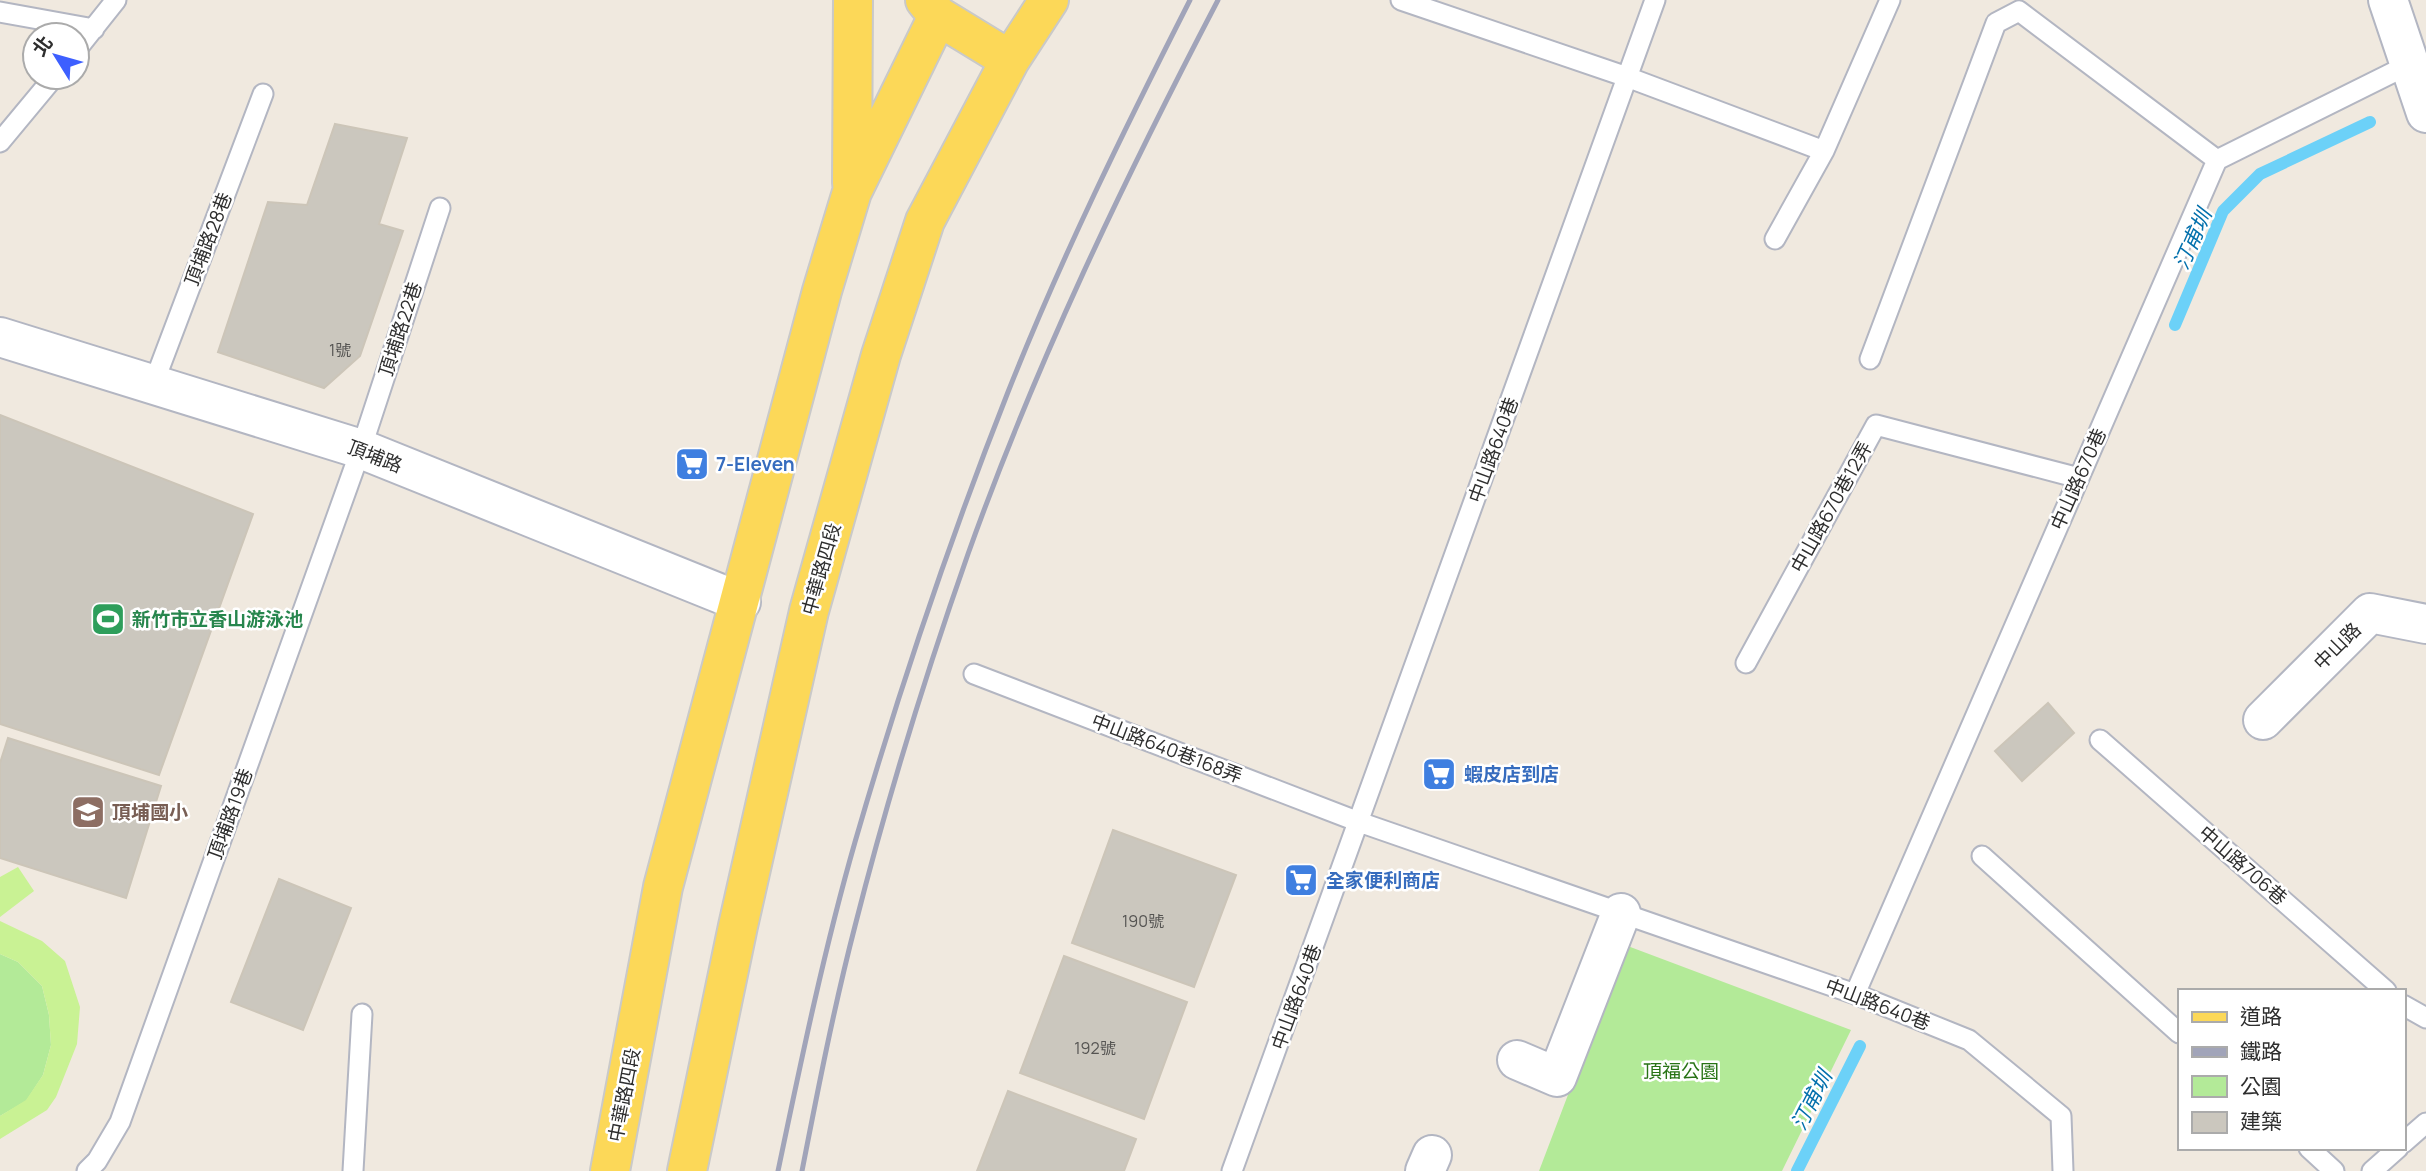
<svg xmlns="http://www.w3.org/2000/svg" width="2426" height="1171" viewBox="0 0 2426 1171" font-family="Manrope,'Noto Sans TC',sans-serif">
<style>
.green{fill:#b3ea98}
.pitch{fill:#c9f294}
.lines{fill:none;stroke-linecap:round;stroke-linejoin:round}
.stream{stroke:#6cd1f8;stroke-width:12}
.building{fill:#cbc7be;stroke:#ccc5b8;stroke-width:2}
.service-casing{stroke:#b3b6c2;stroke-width:23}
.minor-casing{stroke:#b3b6c2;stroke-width:42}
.primary-casing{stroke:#c9c9c9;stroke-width:42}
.service{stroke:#fff;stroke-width:19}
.minor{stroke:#fff;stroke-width:38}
.primary{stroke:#fcd858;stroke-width:38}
.rail{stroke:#a1a4b9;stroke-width:5}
.labels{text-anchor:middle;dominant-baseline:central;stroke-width:5;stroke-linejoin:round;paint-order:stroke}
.number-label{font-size:16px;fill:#555452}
.street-label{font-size:19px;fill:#2e2e2e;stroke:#fff}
.shop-label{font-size:19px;font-weight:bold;fill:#366cbe;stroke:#fff;text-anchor:start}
.leisure-label{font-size:19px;font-weight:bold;fill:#27864d;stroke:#fff;text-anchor:start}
.education-label{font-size:19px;font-weight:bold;fill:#785e54;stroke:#fff;text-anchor:start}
.park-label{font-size:19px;fill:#287315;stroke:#fff}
.water-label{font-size:21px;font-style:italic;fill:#0370ac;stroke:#fff}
</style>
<rect width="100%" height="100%" fill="#f0e9df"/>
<!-- green -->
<path class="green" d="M1625,945L1851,1030L1782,1171H1539Z
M0,954L18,962L42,986L49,1015L51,1045L43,1075L26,1101L0,1116Z"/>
<!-- pitch -->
<path class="pitch" d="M18,867L34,891L0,917V877Z
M0,921L42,941L65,961L80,1007L77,1044L56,1097L47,1110L0,1139V1116L26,1100L43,1075L51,1045L49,1015L42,986L18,962L0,954Z"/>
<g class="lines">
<!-- stream -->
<path class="stream" d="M2175,325L2223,211L2260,174L2370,122
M1797,1171L1860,1046"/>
</g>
<!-- building -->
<path class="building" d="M335,124L407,138L379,224L403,231L360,356L324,388L218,352L268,202L307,205Z
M0,415L253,514L159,775L0,724Z
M2048,703L2074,733L2022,781L1995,751Z
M8,738L161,786L126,898L0,858V763Z
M1113,830L1236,875L1194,987L1072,943Z
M279,879L351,908L303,1030L231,1002Z
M1064,956L1187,1002L1144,1119L1020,1073Z
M1008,1091L1136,1139L1124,1171H977Z"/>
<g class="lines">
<!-- service casing -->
<g class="service-casing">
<path id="service" d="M1401,0L1627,77L1824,151
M0,12L94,29
M77,49L116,0
M0,142L54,77
M1775,239L1824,151L1890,0
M1870,359L1996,23L2019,11L2217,160
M153,385L263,94
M1746,663L1876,425L2079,478
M974,674L1359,822L1855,994L1969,1040L2061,1116L2063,1171
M2100,740L2386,991
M1982,856L2179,1033
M1855,994L2217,160L2408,65
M2403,1005L2426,1018
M2403,1143L2426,1123
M2309,1148L2334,1171
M87,1171L97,1161L120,1122L361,449L440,208
M353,1171L362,1014
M1232,1171L1655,0
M2372,1171L2398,1148"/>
</g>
<!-- minor casing -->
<g class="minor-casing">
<path id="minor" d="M2388,0L2426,113
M0,337L361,449L741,602
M2263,720L2370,613L2426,624
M1517,1060L1557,1077L1621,913
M1425,1171L1432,1155"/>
</g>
<!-- primary casing -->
<g class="primary-casing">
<path id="primary" d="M925,0L938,16L1010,60
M852,183L853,0
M610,1171L663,887L822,291L852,192L938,16
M687,1171L738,926L809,611L881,355L925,221L1010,60L1049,0"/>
</g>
<!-- service -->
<use href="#service" class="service"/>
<!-- minor -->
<use href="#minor" class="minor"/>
<!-- primary -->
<use href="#primary" class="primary"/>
<!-- rail -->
<path class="rail" d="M778,1171C801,1061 824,950 855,842C899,690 950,539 1008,392C1061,258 1125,128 1190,0
M802,1171C818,1089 834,1007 855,926C887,800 925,676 968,554C1036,363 1124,180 1218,0"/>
</g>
<!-- icons -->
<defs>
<g id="supermarket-square" transform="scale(1.75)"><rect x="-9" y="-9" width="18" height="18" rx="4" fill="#3f7fe0" stroke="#fff"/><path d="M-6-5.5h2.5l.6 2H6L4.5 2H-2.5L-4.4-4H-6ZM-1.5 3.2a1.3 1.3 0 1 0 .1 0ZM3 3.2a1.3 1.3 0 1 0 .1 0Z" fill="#fff"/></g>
<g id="stadium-square" transform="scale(1.75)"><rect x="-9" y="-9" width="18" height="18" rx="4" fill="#2e9e5b" stroke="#fff"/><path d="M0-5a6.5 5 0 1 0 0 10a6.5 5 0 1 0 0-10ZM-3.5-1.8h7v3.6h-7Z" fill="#fff"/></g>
<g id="school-square" transform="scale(1.75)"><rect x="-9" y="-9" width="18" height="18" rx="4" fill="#8d6e63" stroke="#fff"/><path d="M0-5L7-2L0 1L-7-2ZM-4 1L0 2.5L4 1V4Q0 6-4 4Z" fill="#fff"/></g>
</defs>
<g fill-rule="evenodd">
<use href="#supermarket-square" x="692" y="464"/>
<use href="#stadium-square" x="108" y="619"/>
<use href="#supermarket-square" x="1439" y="774"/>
<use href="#school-square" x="88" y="812"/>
<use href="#supermarket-square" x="1301" y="880"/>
</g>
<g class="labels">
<!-- number labels -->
<g class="number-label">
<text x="340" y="350">1號</text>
<text x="1143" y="921">190號</text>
<text x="1095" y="1048">192號</text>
</g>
<!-- street labels -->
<g class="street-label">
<text transform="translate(208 239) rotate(-69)">頂埔路28巷</text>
<text transform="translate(400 329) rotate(-72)">頂埔路22巷</text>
<text transform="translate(1493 450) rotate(-70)">中山路640巷</text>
<text transform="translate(375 456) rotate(21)">頂埔路</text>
<text transform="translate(2078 479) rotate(-66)">中山路670巷</text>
<text transform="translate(1831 507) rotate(-61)">中山路670巷12弄</text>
<text transform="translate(821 569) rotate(-74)">中華路四段</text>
<text transform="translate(2337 646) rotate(-45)">中山路</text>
<text transform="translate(1167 748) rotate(21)">中山路640巷168弄</text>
<text transform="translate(230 814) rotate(-70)">頂埔路19巷</text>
<text transform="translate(2243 865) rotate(41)">中山路706巷</text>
<text transform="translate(1296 997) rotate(-70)">中山路640巷</text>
<text transform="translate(1878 1004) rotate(21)">中山路640巷</text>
<text transform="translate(624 1095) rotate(-79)">中華路四段</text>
</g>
<!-- shop labels -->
<g class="shop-label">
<text x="716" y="464">7-Eleven</text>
<text x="1464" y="774">蝦皮店到店</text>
<text x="1326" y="880">全家便利商店</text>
</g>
<!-- leisure labels -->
<g class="leisure-label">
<text x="132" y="619">新竹市立香山游泳池</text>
</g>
<!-- education labels -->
<g class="education-label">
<text x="112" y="812">頂埔國小</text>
</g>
<!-- park labels -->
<g class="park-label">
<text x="1681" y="1071">頂福公園</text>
</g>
<!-- water labels -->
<g class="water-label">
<text transform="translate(2192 239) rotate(-66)">汀甫圳</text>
<text transform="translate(1811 1100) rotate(-63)">汀甫圳</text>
</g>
</g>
<!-- legend -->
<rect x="2178" y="989" width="228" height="161" fill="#ffffff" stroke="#ababab" stroke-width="2"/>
<rect x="2192" y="1012" width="35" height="10" fill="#fcd858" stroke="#ababab" stroke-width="2"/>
<text x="2240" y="1024" font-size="21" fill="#2e2e2e">道路</text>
<rect x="2192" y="1047" width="35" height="10" fill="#a1a4b9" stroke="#ababab" stroke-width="2"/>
<text x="2240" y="1059" font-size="21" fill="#2e2e2e">鐵路</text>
<rect x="2192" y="1076" width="35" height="21" fill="#b3ea98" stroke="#ababab" stroke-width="2"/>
<text x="2240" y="1094" font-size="21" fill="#2e2e2e">公園</text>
<rect x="2192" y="1112" width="35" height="21" fill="#cbc7be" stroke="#ababab" stroke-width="2"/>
<text x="2240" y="1129" font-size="21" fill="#2e2e2e">建築</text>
<!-- north arrow -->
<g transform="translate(56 56) rotate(307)"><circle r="33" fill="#ffffff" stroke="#ababab" stroke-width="2"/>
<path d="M0-5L12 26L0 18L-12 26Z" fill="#3d5fff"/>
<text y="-10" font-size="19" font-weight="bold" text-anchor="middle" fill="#2e2e2e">北</text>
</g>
</svg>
